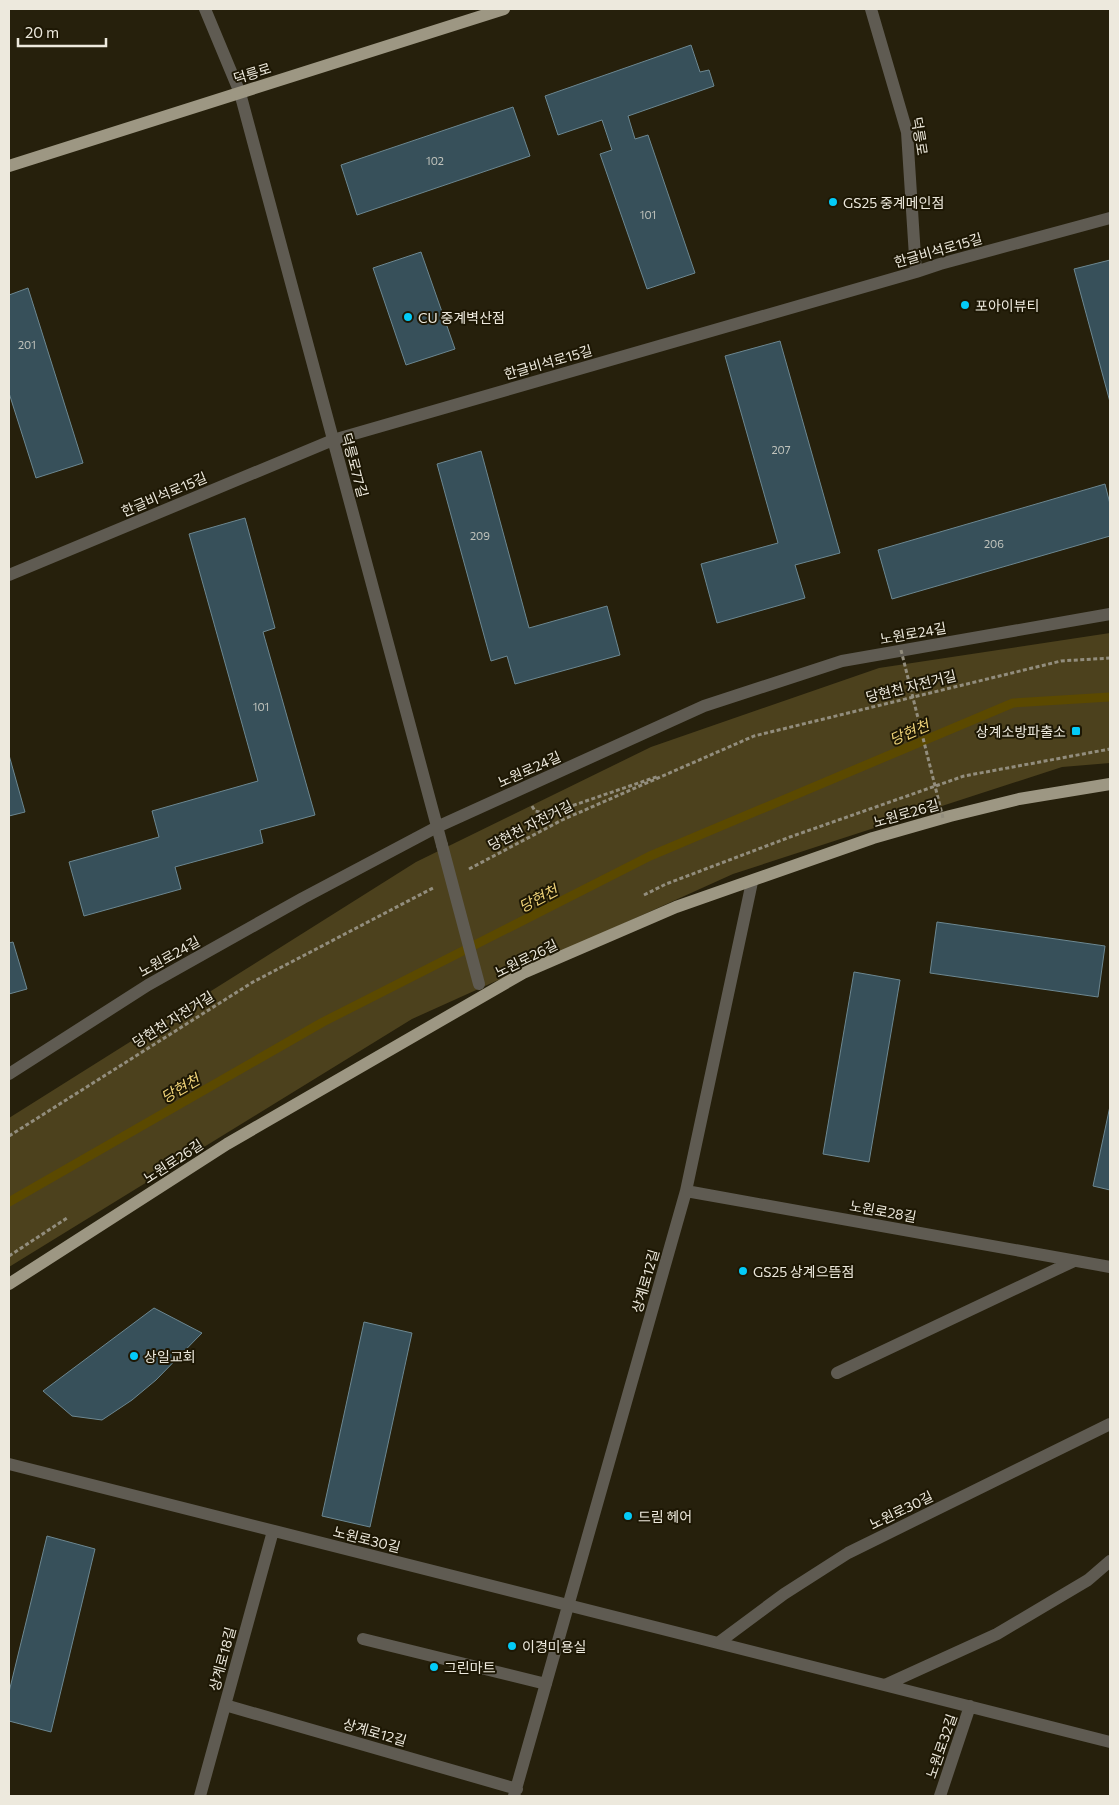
<svg xmlns="http://www.w3.org/2000/svg" width="1119" height="1805" viewBox="0 0 1119 1805" font-family="Commissioner,'Noto Sans KR',sans-serif">
<style>
.green{fill:#4c411d}
.lines{fill:none;stroke-linecap:round;stroke-linejoin:round}
.stream{stroke:#5b4900;stroke-width:9}
.building{fill:#37505a;stroke:#6c8791}
.path{stroke:#928d7d;stroke-width:3;stroke-dasharray:4 2.5;stroke-linecap:butt}
.minor{stroke:#5f5b52;stroke-width:12}
.major{stroke:#9d9783;stroke-width:12}
.path-bridge{stroke:#928d7d;stroke-width:3;stroke-dasharray:4 2.5;stroke-linecap:butt}
.minor-bridge{stroke:#5f5b52;stroke-width:12}
.poi-dot{fill:#03cbf9;stroke:#1d1704;stroke-width:2}
.labels{text-anchor:middle;dominant-baseline:central;stroke-width:4;stroke-linejoin:round;paint-order:stroke}
.number-label{font-size:11px;fill:#c0c3bc}
.street-label{font-size:14px;fill:#ede9dd;stroke:#1d1704}
.poi-label{font-size:14px;fill:#ede9dd;stroke:#1d1704;text-anchor:start}
.water-label{font-size:15px;font-style:italic;fill:#eed278;stroke:#1d1704}
</style>
<rect width="100%" height="100%" fill="#26200c"/>
<!-- green -->
<path class="green" d="M1110,633V763L1062,767L733,874L412,1019L9,1267V1118L416,862L651,747L879,668Z"/>
<g class="lines">
<!-- stream -->
<path class="stream" d="M9,1202L323,1022L650,856L1013,703L1110,697"/>
</g>
<!-- building -->
<path class="building" d="M691,45L700,72L709,70L714,86L628,116L635,139L648,135L695,273L647,289L600,154L612,150L602,120L558,135L545,96Z
M513,107L530,156L357,215L341,165Z
M421,252L455,349L406,365L373,268Z
M1110,260V402L1074,269Z
M28,288L83,463L36,478L9,393V295Z
M780,341L840,553L795,565L805,598L717,623L701,564L778,543L725,356Z
M481,451L529,628L607,606L620,655L515,684L507,656L491,661L437,464Z
M1105,484L1110,504V536L892,599L878,550Z
M245,518L275,628L263,632L315,815L260,830L263,843L175,867L181,889L84,916L69,862L159,837L152,811L258,781L189,534Z
M9,755L25,812L9,816Z
M937,922L1105,946L1098,997L930,973Z
M13,942L27,989L9,994V943Z
M854,972L900,980L869,1162L823,1154Z
M1110,1106V1190L1093,1186Z
M154,1308L202,1333L156,1380L132,1400L102,1420L72,1416L43,1391Z
M364,1322L412,1333L370,1527L322,1516Z
M47,1536L95,1549L51,1732L9,1721V1692Z"/>
<g class="lines">
<!-- path -->
<path class="path" d="M532,806L535,811L548,814L659,776
M469,869L562,820L754,736L1061,661L1110,658
M644,895L666,884L790,837L964,776L1110,749
M9,1136L253,982L433,888
M9,1256L67,1218"/>
<!-- minor -->
<path class="minor" d="M205,9L240,93L442,845
M871,9L907,132L916,272
M9,575L333,440L916,272L940,264L1110,218
M9,1074L148,985L303,898L437,827L704,706L842,661L1110,614
M686,1191L1110,1267
M837,1373L1074,1261
M9,1464L1110,1742
M363,1639L546,1684
M718,1643L784,1594L848,1553L1110,1424
M885,1685L997,1634L1088,1580L1110,1561
M225,1705L517,1789
M200,1796L273,1531
M514,1796L686,1191L752,882
M940,1796L970,1706"/>
<!-- major -->
<path class="major" d="M9,166L504,9
M9,1284L227,1144L523,973L676,907L873,838L950,816L1019,799L1110,784"/>
<!-- path-bridge -->
<path class="path-bridge" d="M901,650L943,818"/>
<!-- minor-bridge -->
<path class="minor-bridge" d="M442,845L479,984"/>
</g>
<!-- markers -->
<g class="poi-dot">
<circle cx="833" cy="202" r="5"/>
<circle cx="965" cy="305" r="5"/>
<circle cx="408" cy="317" r="5"/>
<rect x="1071" y="726" width="10" height="10" rx="2.5"/>
<circle cx="743" cy="1271" r="5"/>
<circle cx="134" cy="1356" r="5"/>
<circle cx="628" cy="1516" r="5"/>
<circle cx="512" cy="1646" r="5"/>
<circle cx="434" cy="1667" r="5"/>
</g>
<g class="labels">
<!-- number labels -->
<g class="number-label">
<text x="435" y="160">102</text>
<text x="648" y="214">101</text>
<text x="27" y="344">201</text>
<text x="781" y="449">207</text>
<text x="480" y="535">209</text>
<text x="994" y="543">206</text>
<text x="261" y="706">101</text>
</g>
<!-- street labels -->
<g class="street-label">
<text transform="translate(252 73) rotate(-17)">덕릉로</text>
<text transform="translate(920 136) rotate(81)">덕릉로</text>
<text transform="translate(938 250) rotate(-16)">한글비석로15길</text>
<text transform="translate(548 362) rotate(-16)">한글비석로15길</text>
<text transform="translate(355 465) rotate(75)">덕릉로77길</text>
<text transform="translate(164 494) rotate(-23)">한글비석로15길</text>
<text transform="translate(913 633) rotate(-10)">노원로24길</text>
<text transform="translate(911 686) rotate(-14)">당현천 자전거길</text>
<text transform="translate(529 769) rotate(-24)">노원로24길</text>
<text transform="translate(906 813) rotate(-16)">노원로26길</text>
<text transform="translate(530 825) rotate(-27)">당현천 자전거길</text>
<text transform="translate(169 956) rotate(-29)">노원로24길</text>
<text transform="translate(526 958) rotate(-26)">노원로26길</text>
<text transform="translate(173 1019) rotate(-32)">당현천 자전거길</text>
<text transform="translate(173 1161) rotate(-33)">노원로26길</text>
<text transform="translate(883 1211) rotate(10)">노원로28길</text>
<text transform="translate(645 1281) rotate(-74)">상계로12길</text>
<text transform="translate(901 1510) rotate(-26)">노원로30길</text>
<text transform="translate(367 1539) rotate(14)">노원로30길</text>
<text transform="translate(222 1659) rotate(-75)">상계로18길</text>
<text transform="translate(375 1732) rotate(16)">상계로12길</text>
<text transform="translate(941 1746) rotate(-71)">노원로32길</text>
</g>
<!-- poi labels -->
<g class="poi-label">
<text x="843" y="202">GS25 중계메인점</text>
<text x="975" y="305">포아이뷰티</text>
<text x="418" y="317">CU 중계벽산점</text>
<text x="1066" y="731" text-anchor="end">상계소방파출소</text>
<text x="753" y="1271">GS25 상계으뜸점</text>
<text x="144" y="1356">상일교회</text>
<text x="638" y="1516">드림 헤어</text>
<text x="522" y="1646">이경미용실</text>
<text x="444" y="1667">그린마트</text>
</g>
<!-- water labels -->
<g class="water-label">
<text transform="translate(909 732) rotate(-23)">당현천</text>
<text transform="translate(538 898) rotate(-27)">당현천</text>
<text transform="translate(180 1088) rotate(-30)">당현천</text>
</g>
</g>
<!-- border -->
<rect width="1119" height="1805" fill="none" stroke="#ede9dd" stroke-width="20"/>
<!-- scale -->
<path d="M18 38v8h88v-8" fill="none" stroke="#ede9dd" stroke-width="2.5"/>
<text x="25" y="38" font-size="15" fill="#ede9dd" stroke="#1d1704" stroke-width="4" paint-order="stroke">20 m</text>
</svg>
